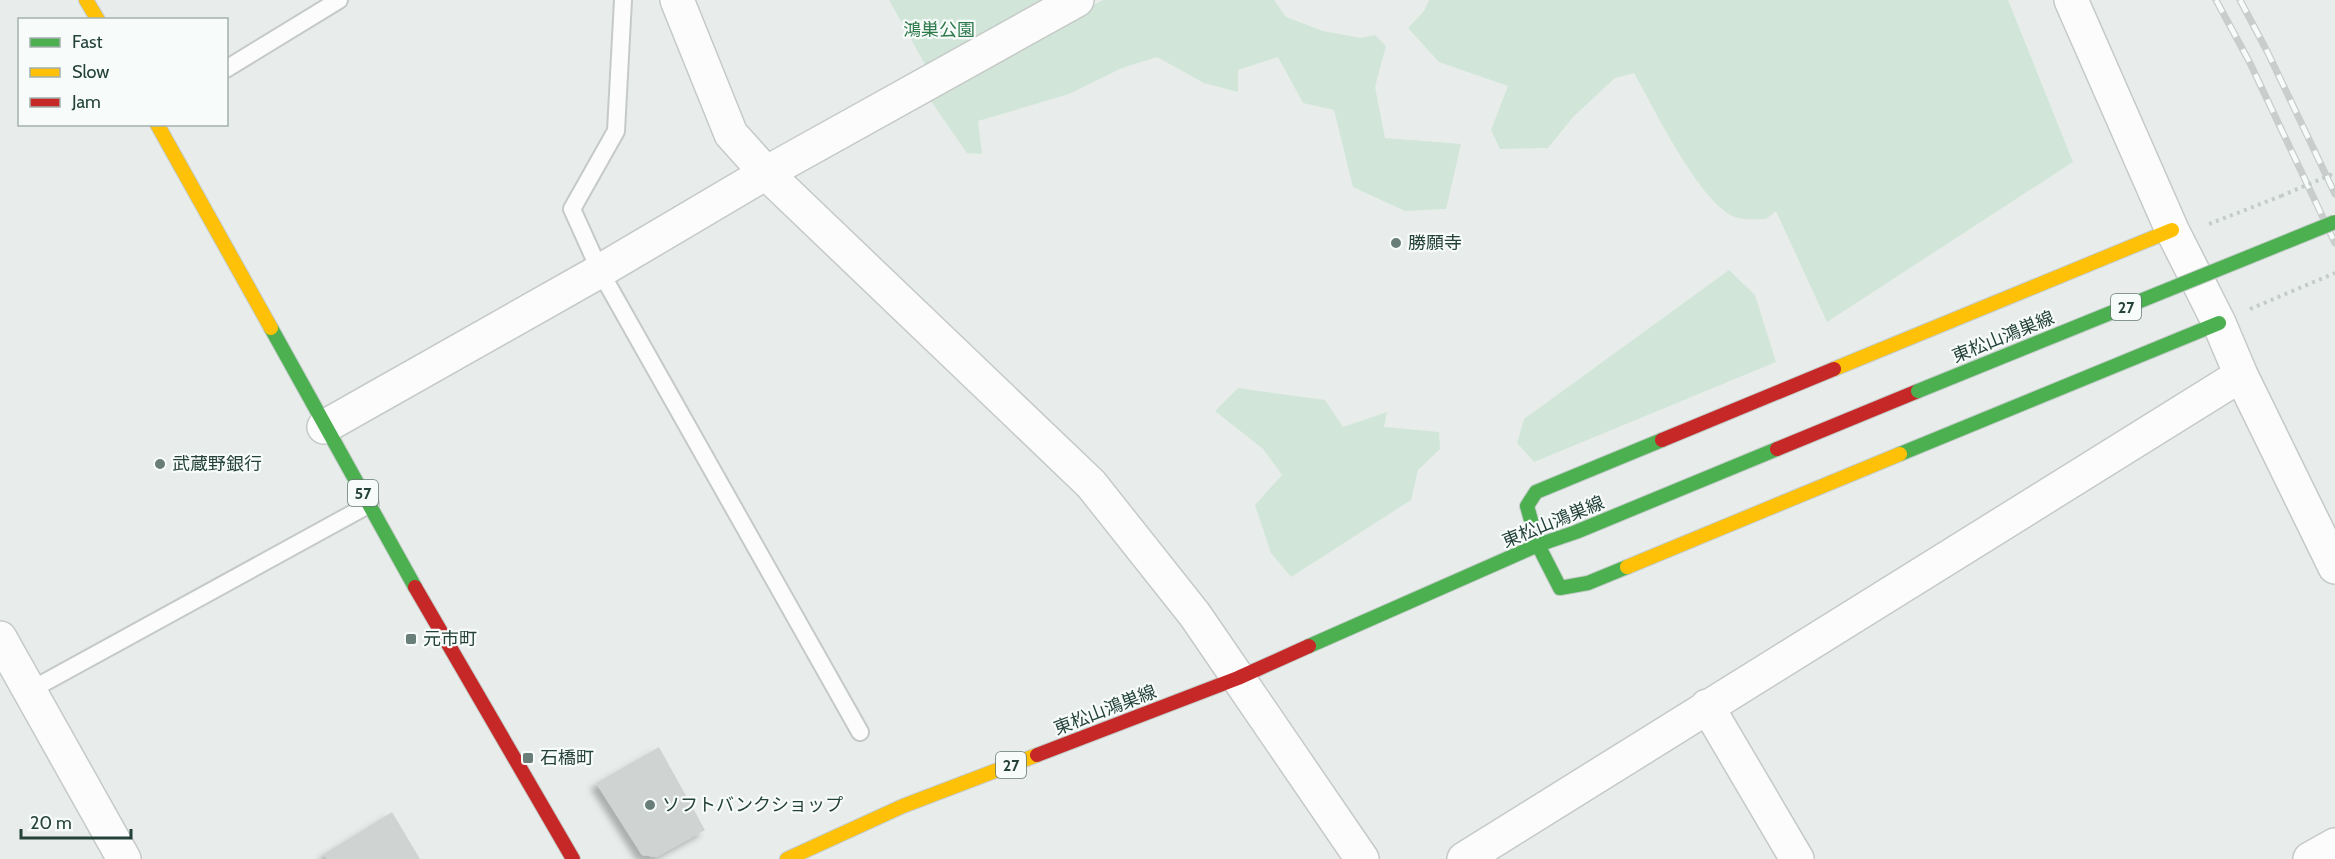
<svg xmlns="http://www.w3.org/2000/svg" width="2335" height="859" viewBox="0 0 2335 859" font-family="Cabin,'Noto Sans JP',sans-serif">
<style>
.green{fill:#d1e6d8}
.building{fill:#cfd4d2;filter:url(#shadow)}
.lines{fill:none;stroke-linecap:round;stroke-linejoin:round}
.lane-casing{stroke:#c5cac8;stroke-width:20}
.street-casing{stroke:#c5cac8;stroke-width:36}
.fast-casing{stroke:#c3ccc9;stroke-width:16}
.slow-casing{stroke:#c3ccc9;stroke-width:16}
.jam-casing{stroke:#c3ccc9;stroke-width:16}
.path{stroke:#c3ccca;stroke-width:4;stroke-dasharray:3 4.5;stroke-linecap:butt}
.lane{stroke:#fcfcfc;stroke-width:16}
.street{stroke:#fcfcfc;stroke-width:33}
.fast{stroke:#4caf50;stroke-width:14}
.slow{stroke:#ffc107;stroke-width:14}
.jam{stroke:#c62828;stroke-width:14}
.rail-casing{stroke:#c9cdcc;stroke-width:7}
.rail{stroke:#f7fbf9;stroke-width:4.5;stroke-dasharray:14;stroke-linecap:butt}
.fast-bridge-casing{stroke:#c3ccc9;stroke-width:16;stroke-linecap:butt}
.path-bridge{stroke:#c3ccca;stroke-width:4;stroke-dasharray:3 4.5;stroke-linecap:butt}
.fast-bridge{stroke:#4caf50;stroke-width:14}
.poi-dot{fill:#697e78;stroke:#f7fbf9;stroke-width:2}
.labels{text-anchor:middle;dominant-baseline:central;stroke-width:4.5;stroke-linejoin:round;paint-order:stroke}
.shield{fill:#f7fbf9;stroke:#637a73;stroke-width:1.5}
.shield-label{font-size:16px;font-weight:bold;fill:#24423a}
.park-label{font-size:18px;fill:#2d7a4b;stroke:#f7fbf9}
.poi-label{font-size:18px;fill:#24423a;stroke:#f7fbf9;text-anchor:start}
.street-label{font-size:18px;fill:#24423a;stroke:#f7fbf9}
</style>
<defs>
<filter id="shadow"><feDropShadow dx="-5.5" dy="5.5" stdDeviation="3" flood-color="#0004"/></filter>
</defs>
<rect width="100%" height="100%" fill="#e8edeb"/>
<!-- green -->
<path class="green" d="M889,0H1054L927,68Z
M1103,0H1274L1286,17L1323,31L1361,38L1375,35L1386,46L1375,87L1385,138L1461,144L1446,209L1405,211L1353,187L1334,110L1303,103L1278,57L1238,70V92L1204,83L1157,57L1122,68L1069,94L978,121L982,154L967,153L928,97Z
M1429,0H2008L2073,162L1827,322L1776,211L1766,219C1758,219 1747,220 1738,218C1702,209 1653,106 1634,73L1615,78L1573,117L1548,148L1500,149L1491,130L1508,86L1439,62L1408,28L1424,11Z
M1729,270L1755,295L1776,362L1534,462L1517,443L1524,419Z
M1238,388L1325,400L1343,427L1387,412L1384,427L1439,432L1440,449L1418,470L1411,500L1291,577L1271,553L1255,505L1282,475L1263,449L1215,411Z"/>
<!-- building -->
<path class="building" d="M659,747L705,830L656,857L642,855L596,783Z
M392,812L420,859H327L324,854Z"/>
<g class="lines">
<!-- lane casing -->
<g class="lane-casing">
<path id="lane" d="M623,0L616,131L572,209L600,271L860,732
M226,69L339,0
M29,691L370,504"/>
</g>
<!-- street casing -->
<g class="street-casing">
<path id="street" d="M677,0L731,134L766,173L1091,484L1195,615L1362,859
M2071,0L2172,230L2219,323L2241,375L2335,567
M324,427L600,271L766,173L1077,0
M0,638L124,859
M1707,706L1797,859
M1464,859L2241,375
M2310,859L2335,845"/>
</g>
<!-- fast casing -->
<g class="fast-casing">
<path id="fast" d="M271,328L415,587
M1900,454L2219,323
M1627,567L1588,583L1560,588L1538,545L1527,506L1536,492L1662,440
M1309,646L1538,545L1576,532L1777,449"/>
</g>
<!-- slow casing -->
<g class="slow-casing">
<path id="slow" d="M86,0L98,20
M157,124L271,328
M1834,369L2172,230
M1627,567L1900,454
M787,859L903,806L1037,755"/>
</g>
<!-- jam casing -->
<g class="jam-casing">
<path id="jam" d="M1662,440L1834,369
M1777,449L1918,391
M415,587L573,859
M1037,755L1238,678L1309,646"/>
</g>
<!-- path -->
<path class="path" d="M2209,224L2281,196
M2250,309L2335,273"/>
<!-- lane -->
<use href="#lane" class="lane"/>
<!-- street -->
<use href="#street" class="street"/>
<!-- fast -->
<use href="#fast" class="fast"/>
<!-- slow -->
<use href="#slow" class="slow"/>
<!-- jam -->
<use href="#jam" class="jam"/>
<!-- rail casing -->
<g class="rail-casing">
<path id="rail" d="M2216,0L2249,61L2335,243
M2240,0L2268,53L2335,194"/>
</g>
<!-- rail -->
<use href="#rail" class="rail"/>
<!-- fast-bridge casing -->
<g class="fast-bridge-casing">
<path id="fast-bridge" d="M1918,391L2335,222"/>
</g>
<!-- path-bridge -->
<path class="path-bridge" d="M2281,196L2335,173"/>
<!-- fast-bridge -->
<use href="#fast-bridge" class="fast-bridge"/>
</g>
<!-- markers -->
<g class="poi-dot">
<circle cx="1396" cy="243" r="6"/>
<circle cx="160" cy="464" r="6"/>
<rect x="405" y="633" width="12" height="12" rx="3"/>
<rect x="522" y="752" width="12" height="12" rx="3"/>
<circle cx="650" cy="805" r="6"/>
</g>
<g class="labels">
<!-- shield labels -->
<g class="shield">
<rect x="2111" y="294" width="30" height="26" rx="4.5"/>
<rect x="348" y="480" width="30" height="26" rx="4.5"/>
<rect x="996" y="752" width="30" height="26" rx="4.5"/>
</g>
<g class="shield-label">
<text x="2126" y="307">27</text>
<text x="363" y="493">57</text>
<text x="1011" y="765">27</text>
</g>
<!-- park labels -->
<g class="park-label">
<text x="939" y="30">鴻巣公園</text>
</g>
<!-- poi labels -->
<g class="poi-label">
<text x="1408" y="243">勝願寺</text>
<text x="172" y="464">武蔵野銀行</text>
<text x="423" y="639">元市町</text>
<text x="540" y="758">石橋町</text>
<text x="662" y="805">ソフトバンクショップ</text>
</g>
<!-- street labels -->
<g class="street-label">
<text transform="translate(2003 337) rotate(-22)">東松山鴻巣線</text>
<text transform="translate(1553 522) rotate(-22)">東松山鴻巣線</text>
<text transform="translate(1105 710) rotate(-21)">東松山鴻巣線</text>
</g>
</g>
<!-- legend -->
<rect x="18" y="18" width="210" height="108" fill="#f7fbf9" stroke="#a3b1ad" stroke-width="1.5"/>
<rect x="30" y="38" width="30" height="9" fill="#4caf50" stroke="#a3b1ad" stroke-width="1.5"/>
<text x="72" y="48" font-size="18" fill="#24423a">Fast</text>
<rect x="30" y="68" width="30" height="9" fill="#ffc107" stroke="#a3b1ad" stroke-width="1.5"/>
<text x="72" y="78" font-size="18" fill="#24423a">Slow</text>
<rect x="30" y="98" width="30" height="9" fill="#c62828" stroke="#a3b1ad" stroke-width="1.5"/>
<text x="72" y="108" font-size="18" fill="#24423a">Jam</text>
<!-- scale -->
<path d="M21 829v9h110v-9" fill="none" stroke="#24423a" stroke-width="3"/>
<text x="30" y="829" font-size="18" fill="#24423a" stroke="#f7fbf9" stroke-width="4.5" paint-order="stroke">20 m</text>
</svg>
